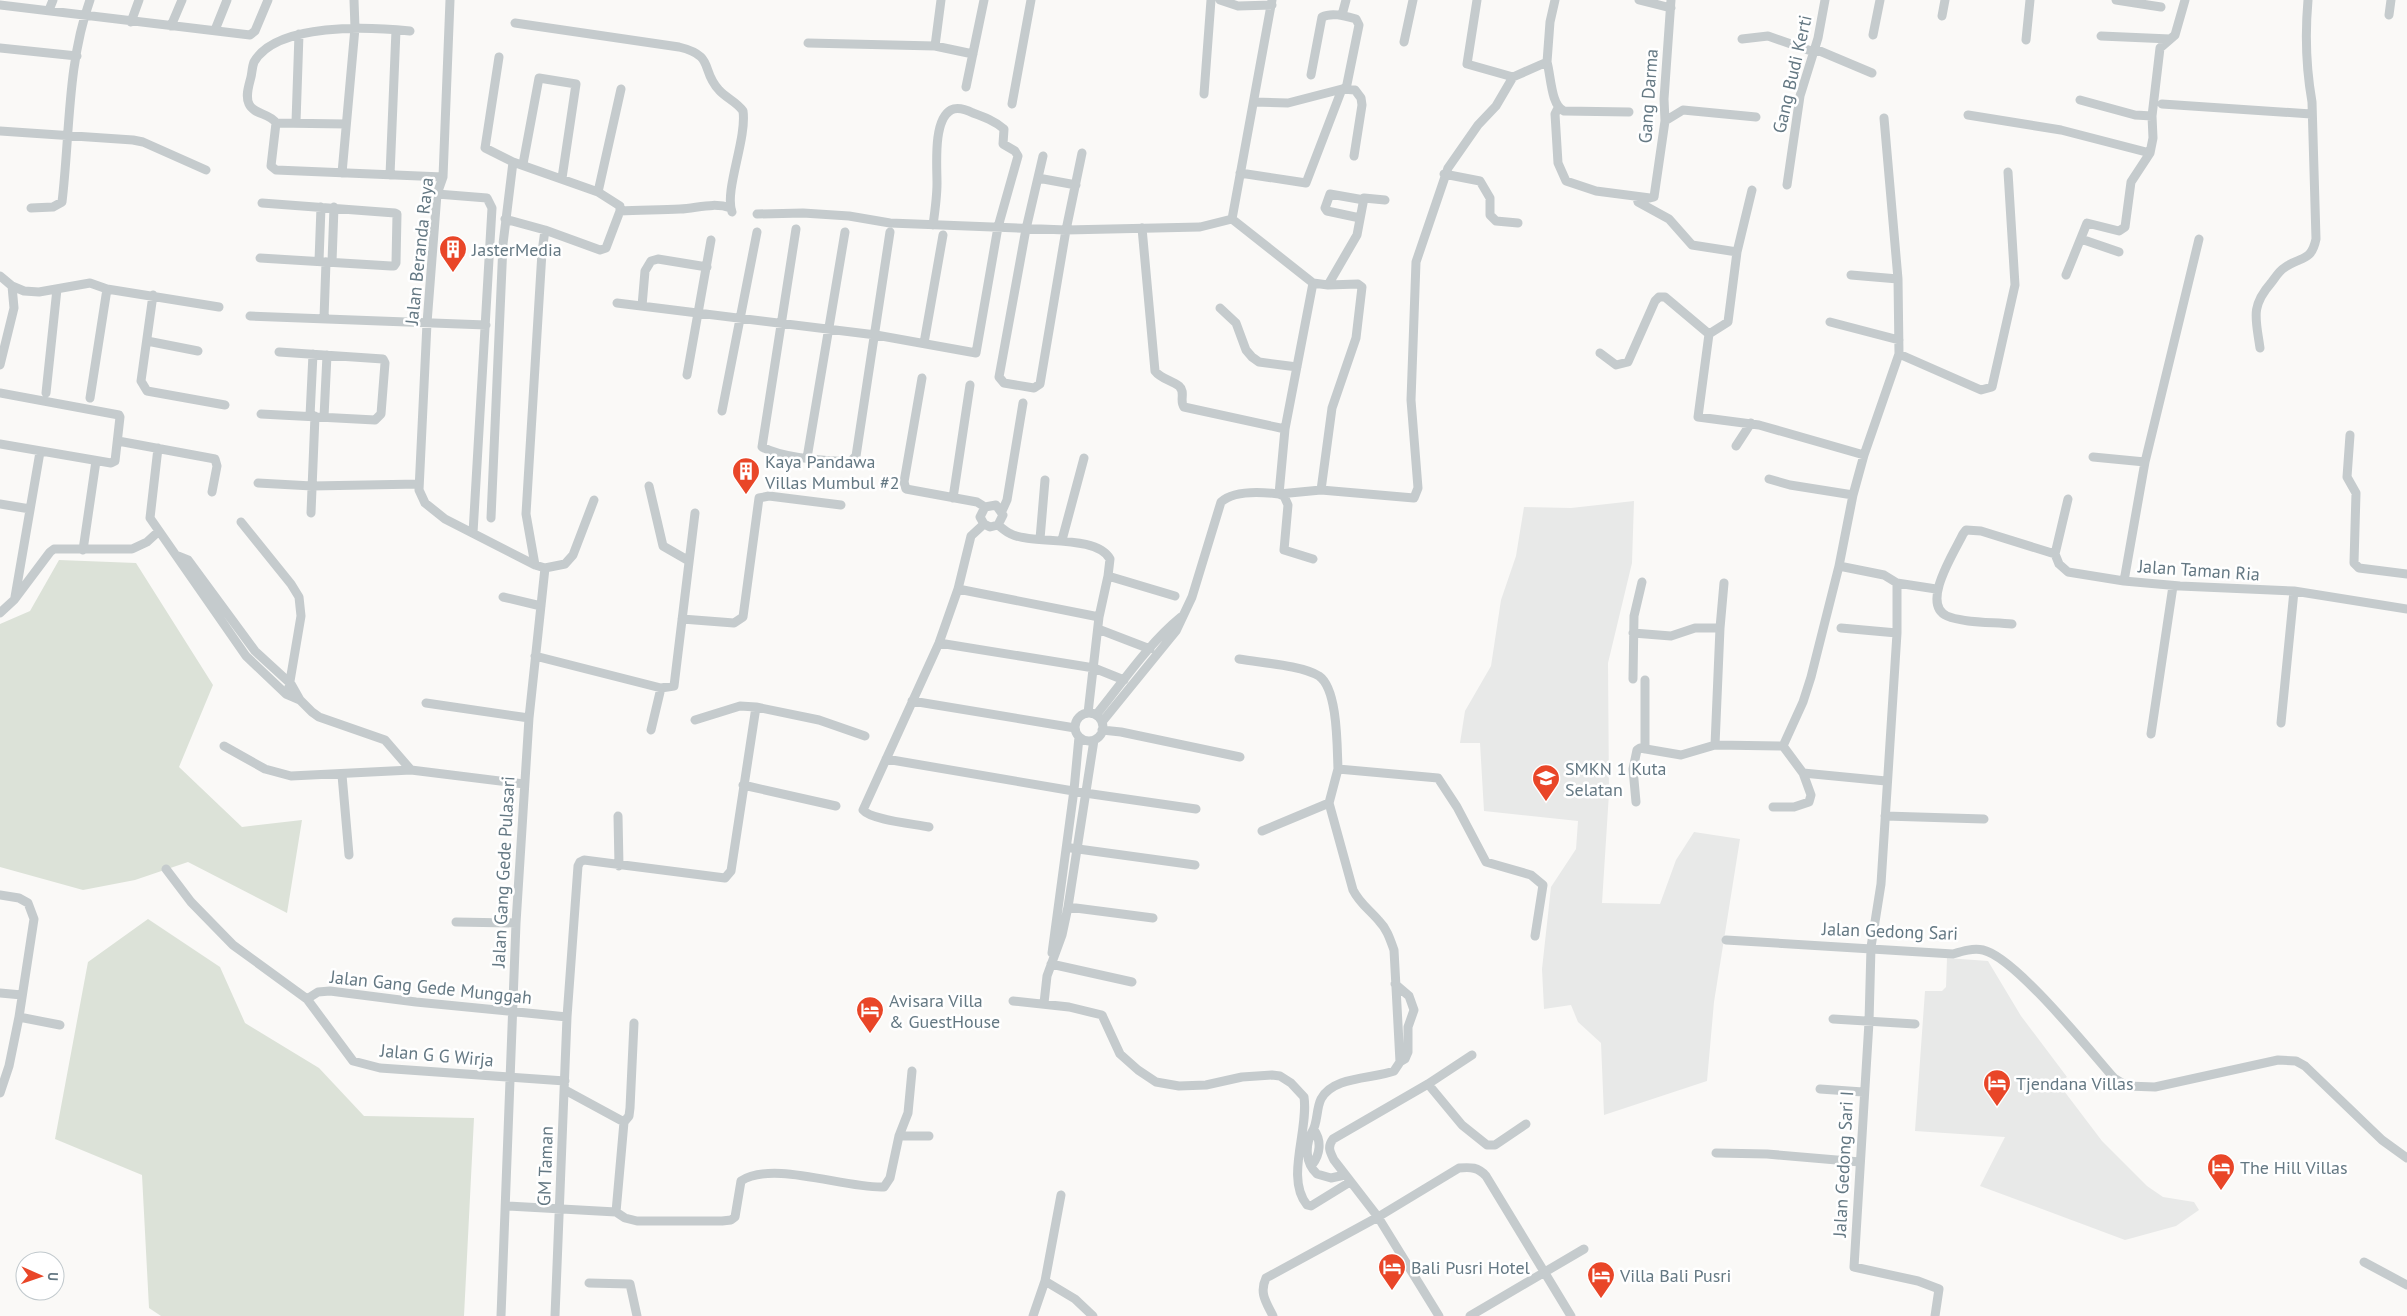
<svg xmlns="http://www.w3.org/2000/svg" width="2407" height="1316" viewBox="0 0 2407 1316" font-family="'PT Sans',sans-serif">
<style>
.built{fill:#e8e9e8}
.green{fill:#dce2d8}
.lines{fill:none;stroke-linecap:round;stroke-linejoin:round}
.street{stroke:#c5cbcd;stroke-width:9}
.labels{text-anchor:middle;dominant-baseline:central;stroke-width:5;stroke-linejoin:round;paint-order:stroke}
.street-label{font-size:18px;fill:#647883;stroke:#fff}
.poi-label{font-size:18px;fill:#647883;stroke:#fff;text-anchor:start}
</style>
<rect width="100%" height="100%" fill="#faf9f7"/>
<!-- built -->
<path class="built" d="M1634,501L1632,563L1608,663L1609,793L1602,903L1660,904L1676,860L1694,832L1740,839L1714,1002L1707,1081L1604,1115L1601,1043L1578,1022L1571,1005L1544,1009L1542,969L1551,887L1576,849L1578,821L1484,811L1480,743H1460L1465,711L1491,666L1501,600L1516,556L1524,507L1571,508Z
M1947,958L1988,961L2021,1016L2067,1077L2058,1083L2102,1141L2147,1186L2163,1197L2194,1202L2199,1210L2176,1226L2125,1240L1980,1186L2005,1137L1915,1131L1925,991H1942L1946,987Z"/>
<!-- green -->
<path class="green" d="M59,560L136,563L213,685L179,767L242,827L302,820L287,913L188,862L135,880L83,890L0,867V624L30,611Z
M148,919L220,967L245,1023L319,1068L364,1116L474,1118L464,1316H161L149,1308L142,1175L55,1139L88,962Z"/>
<g class="lines">
<!-- street -->
<path class="street" d="M450,0L443,177L437,194L427,323L419,490L425,503L445,519L535,565L545,568L529,718L516,923L501,1316
M1220,0L1238,6L1272,5
M1477,0L1467,64L1513,77
M1639,0L1671,8
M2116,0L2161,7
M0,5L250,35L255,31L268,0
M49,10L53,0
M1342,15L1346,0
M2389,15L2391,0
M1942,16L1945,0
M131,22L139,0
M515,23L679,47C716,56 700,70 719,90C726,98 737,102 743,111C747,139 724,191 732,212
M171,26L182,0
M215,30L227,0
M410,31C370,27 277,22 254,62C252,67 252,73 251,77C249,85 245,96 249,104C254,115 270,113 276,123L271,166L276,170L443,177
M1873,35L1880,0
M2101,36L2170,39
M1742,39L1768,36L1814,52
M2026,40L2030,0
M1404,42L1413,0
M808,43L935,46L973,54
M935,46L941,0
M0,48L77,56
M1815,49L1872,73
M1547,62C1551,76 1551,106 1564,111L1629,112
M1311,75L1322,17C1332,12 1345,16 1356,19L1359,25L1346,89
M966,87L984,0
M1204,94L1211,0
M2080,100L2135,115L2152,116
M1254,102L1288,103L1342,89L1355,90L1361,98L1362,105L1354,156
M1012,104L1031,0
M2162,104L2311,114
M1558,108L1555,114L1558,163L1566,181L1596,191L1650,198L1654,197L1665,121L1664,99L1671,0
M1968,115L2061,130L2150,153
M1665,121L1683,110L1756,117
M296,122L299,34
M276,123L346,124
M0,131L133,140L143,142L206,170
M1043,156L1026,229L999,377L1004,383L1034,388L1040,384L1066,230L1082,153
M513,162L598,192L620,206V211L606,248L600,250L545,230L542,252L526,514L535,565
M523,164L539,78L576,84L562,178
M342,173L355,28L354,0
M1240,173L1306,183L1342,89
M1444,174L1480,181L1490,198V215L1496,221L1518,223
M390,175L396,30
M1038,178L1076,185
M1787,185L1800,96L1818,38L1825,0
M598,192L621,89
M437,194L487,198L492,208L473,533
M1637,197L1638,202L1669,219L1692,245L1737,252
M31,208L53,207L62,202C70,135 67,64 90,0
M620,211C640,210 660,210 680,209C698,208 713,202 731,208
M757,214L803,213L849,216L890,223L1066,230L1200,227L1232,219L1272,0
M1360,218L1327,211L1325,208L1330,194L1364,200
M505,219L545,230
M1232,219L1313,283L1328,285L1358,284L1362,287L1356,338L1332,408L1321,490L1279,494
M1142,228L1155,371C1161,379 1171,380 1179,386C1186,392 1179,401 1184,407L1285,429
M796,229L762,447C785,459 824,460 850,462L856,456L890,232
M2081,239L2119,252
M260,258L391,266H394L396,263L397,214L395,213L262,203
M319,261L321,207
M332,262L334,207
M1851,275L1898,279
M2066,275L2087,223L2119,231L2125,227L2131,182L2150,153L2153,138L2152,116L2160,48L2175,35L2185,0
M0,276L12,286L24,291L39,292L90,283L107,289L219,307
M1328,285L1357,235L1364,198L1385,200
M153,295L141,381L147,391L225,405
M617,303L876,335L976,353L998,227L1018,156L1015,151L1003,144L1004,129C995,121 984,117 973,113C967,110 958,106 951,110C933,120 937,165 937,183C937,197 935,211 933,225
M642,306L645,271L651,261L658,259L707,267
M1220,308L1236,323L1246,350L1252,357L1259,362L1297,367
M250,316L486,325
M324,318L326,262
M1830,322L1899,340
M1709,334L1728,322L1737,252L1752,190
M147,341L198,351
M924,343L943,235
M2260,348C2256,319 2250,307 2271,283C2275,278 2279,271 2284,268C2300,256 2311,263 2316,239L2312,102C2306,68 2305,34 2308,0
M1600,353L1616,365L1628,362L1655,301L1659,297H1665L1709,334L1698,417L1759,425L1864,455
M1899,354L1981,390L1992,387L2015,285L2008,172
M0,365L14,308L12,286
M687,375L711,240
M922,378L904,482L906,489L977,502L985,507L996,505L1003,515L998,525L990,527L984,524L980,517L985,507
M0,393L119,415L120,417L115,461L111,463L0,444
M46,393L57,289
M90,398L107,289
M722,411L757,232
M261,414L375,420L381,414L385,363L383,359L279,352
M310,416L313,354
M324,417L327,355
M2350,435L2347,477L2356,493L2354,563L2359,568L2407,574
M118,441L215,459L217,466L212,492
M1736,446L1751,423
M158,448L150,518L246,656L286,694L300,700
M2093,457L2145,462
M807,458L845,232
M1769,479L1790,485L1853,495
M258,483L312,486L419,484
M649,486L663,546L689,561
M1321,490L1414,498L1418,488L1411,400L1416,262L1448,168L1478,125L1496,106L1513,77L1547,62L1550,22L1555,0
M1279,494L1284,496L1288,505L1284,550L1313,559
M953,498L970,385
M2068,499L2055,554L2059,564L2068,572L2124,581L2180,586L2294,591L2407,609
M0,504L30,509
M1002,511L1007,500L1023,403
M311,513L315,416
M491,518L503,244L513,162L485,148L499,57
M241,522L291,584L299,597L301,616L289,687
M998,525C1002,528 1006,532 1011,534C1033,545 1096,534 1110,559L1108,576
M1040,539L1045,480
M1062,540L1084,458
M83,550L96,461
M178,556L188,560L255,651L291,684L300,700L312,712L319,717L385,740L411,770L524,784
M1839,566L1853,495L1864,455L1899,354L1898,279L1884,118
M545,568L565,564L573,555L594,500
M2124,581L2145,462L2199,239
M1897,583L1936,589
M958,589L1099,617
M15,597L40,452
M503,597L541,606
M0,613L14,600L50,552L54,549H132L147,542L159,531
M682,619L734,623L743,617L759,498L769,496L841,505
M2012,624C1993,622 1963,623 1947,616C1920,604 1955,551 1963,534L1966,530L1981,531L2055,554
M1841,628L1897,633
M1098,629L1150,649
M1633,633L1671,636L1695,628H1720
M939,643L1094,668L1124,680
M535,656L661,688L674,686L695,513
M1239,659C1261,663 1301,665 1319,676C1338,689 1337,747 1338,769L1438,778L1457,807L1486,862L1531,875L1543,885L1535,936
M1633,679L1634,616L1642,582
M912,701L1075,728
M426,703L529,718
M1088,713L1099,617L1108,576L1175,596
M1075 727a14 14 0 1 1 28 0a14 14 0 1 1-28 0Z
M1096,715C1123,682 1148,644 1181,617
M695,720L740,706L756,707L819,720L865,736
M1102,722L1176,631L1192,597L1221,502C1234,490 1263,492 1279,494L1285,429L1313,283
M2281,723L2294,591
M651,730L661,688
M1102,730L1121,732L1240,757
M2151,734L2173,586
M1715,745L1720,628L1724,583
M224,746L265,769L291,776L411,770
M1645,749V680
M886,759L1085,793L1196,809
M342,775L349,855
M1886,781L1803,773L1783,746L1803,702L1811,677L1839,566L1884,575L1897,583V633L1881,884L1871,947L1869,1022L1854,1267L1918,1281L1939,1289L1935,1316
M743,785L836,806
M1636,802L1633,769L1637,750L1640,748L1681,755L1715,745L1783,746
M1329,803L1353,890C1360,904 1370,910 1379,921C1387,929 1390,939 1394,950L1400,1062L1394,1071C1373,1079 1333,1076 1321,1099C1316,1109 1318,1123 1312,1132C1305,1145 1305,1163 1317,1174L1331,1178L1345,1175
M1773,807H1794L1809,802L1811,795L1803,773
M618,816L619,866
M1885,816L1984,819
M929,827C915,824 871,820 863,810L939,643L958,589L971,536L984,524
M1262,831L1329,803L1338,769
M1071,848L1195,865
M166,869L191,902L233,945L307,999L353,1061L380,1068L565,1081
M0,895L19,898L28,903L34,919L19,1017L9,1066L0,1093
M1068,907L1153,918
M456,922L516,923
M1726,940L1953,954C1963,951 1973,948 1983,950C2015,957 2090,1051 2114,1078L2127,1086L2155,1087L2278,1060L2296,1061L2305,1066L2382,1140L2407,1158
M1052,953L1074,790L1079,737
M1051,964L1132,982
M1395,984L1409,996L1414,1010L1408,1027V1052L1405,1059L1400,1062
M0,993L22,995
M307,999L318,992L330,991L416,1002L567,1017
M1013,1001L1069,1007L1102,1015L1120,1054L1138,1070L1156,1082L1179,1086L1206,1085L1242,1077L1272,1075L1280,1076L1291,1083L1304,1097C1309,1130 1285,1178 1307,1205L1311,1206L1350,1182
M1044,1003L1047,976L1062,935L1068,907L1094,740
M19,1017L60,1025
M1833,1019L1915,1024
M1428,1084L1462,1125L1487,1145H1495L1526,1124
M1820,1089L1863,1092
M565,1090L624,1122L616,1212
M624,1122L629,1116L630,1108L634,1023
M899,1136H929
M1716,1153L1767,1154L1860,1162
M1312,1165C1320,1155 1322,1141 1314,1130
M506,1206L616,1212L625,1218L637,1221H722L731,1220L735,1217L741,1181C773,1160 846,1189 884,1187L890,1178L899,1136L908,1113L912,1071
M2364,1262L2407,1285
M1045,1281L1075,1299L1093,1316
M589,1283L630,1284L637,1316
M555,1316L567,1017L578,866L580,862L584,860L725,878L731,871L756,707
M1033,1316L1045,1281L1061,1195
M1273,1316C1266,1302 1259,1293 1266,1278L1378,1217L1459,1168C1471,1167 1478,1167 1486,1176L1571,1316
M1439,1316L1378,1217L1334,1160C1330,1152 1327,1147 1333,1139L1428,1084L1472,1055
M1470,1316L1584,1249"/>
</g>
<!-- icons -->
<defs>
<g id="building-pin" transform="scale(1.4375)"><path d="M0 17L-7.5 6A9.5 9.5 0 1 1 7.5 6Z" fill="#e94628" stroke="#fff"/><path d="M-4-6H4V6H1V3H-1V6H-4ZM-2.5-4.3h1.7v1.8h-1.7ZM.8-4.3h1.7v1.8H.8ZM-2.5-1h1.7V.8h-1.7ZM.8-1h1.7V.8H.8Z" fill="#fff"/></g>
<g id="school-pin" transform="scale(1.4375)"><path d="M0 17L-7.5 6A9.5 9.5 0 1 1 7.5 6Z" fill="#e94628" stroke="#fff"/><path d="M0-5L7-2L0 1L-7-2ZM-4 1L0 2.5L4 1V4Q0 6-4 4Z" fill="#fff"/></g>
<g id="hotel-pin" transform="scale(1.4375)"><path d="M0 17L-7.5 6A9.5 9.5 0 1 1 7.5 6Z" fill="#e94628" stroke="#fff"/><path d="M-6-4.5h1.5V1H6V5H4.5V3h-9V5H-6ZM-4 0a1.8 1.8 0 1 1 3.6 0ZM.5 0V-2.5h3Q6-2.5 6 0Z" fill="#fff"/></g>
</defs>
<g fill-rule="evenodd">
<use href="#building-pin" x="453" y="249"/>
<use href="#building-pin" x="746" y="471"/>
<use href="#school-pin" x="1546" y="778"/>
<use href="#hotel-pin" x="870" y="1010"/>
<use href="#hotel-pin" x="1997" y="1083"/>
<use href="#hotel-pin" x="2221" y="1167"/>
<use href="#hotel-pin" x="1392" y="1267"/>
<use href="#hotel-pin" x="1601" y="1275"/>
</g>
<g class="labels">
<!-- street labels -->
<g class="street-label">
<text transform="translate(1792 74) rotate(-77)">Gang Budi Kerti</text>
<text transform="translate(1648 96) rotate(-86)">Gang Darma</text>
<text transform="translate(419 251) rotate(-84)">Jalan Beranda Raya</text>
<text transform="translate(2199 570) rotate(4)">Jalan Taman Ria</text>
<text transform="translate(503 872) rotate(-87)">Jalan Gang Gede Pulasari</text>
<text transform="translate(1890 931) rotate(2)">Jalan Gedong Sari</text>
<text transform="translate(431 987) rotate(6)">Jalan Gang Gede Munggah</text>
<text transform="translate(437 1055) rotate(5)">Jalan G G Wirja</text>
<text transform="translate(1843 1164) rotate(-87)">Jalan Gedong Sari I</text>
<text transform="translate(545 1166) rotate(-88)">GM Taman</text>
</g>
<!-- poi labels -->
<g class="poi-label">
<text x="472" y="249">JasterMedia</text>
<text x="765" y="461">Kaya Pandawa<tspan x="765" dy="21">Villas Mumbul #2</tspan></text>
<text x="1565" y="768">SMKN 1 Kuta<tspan x="1565" dy="21">Selatan</tspan></text>
<text x="889" y="1000">Avisara Villa<tspan x="889" dy="21">&amp; GuestHouse</tspan></text>
<text x="2016" y="1083">Tjendana Villas</text>
<text x="2240" y="1167">The Hill Villas</text>
<text x="1411" y="1267">Bali Pusri Hotel</text>
<text x="1620" y="1275">Villa Bali Pusri</text>
</g>
</g>
<!-- north arrow -->
<g transform="translate(40 1276) rotate(92)"><circle r="24" fill="#ffffff" stroke="#c1c9cd"/>
<path d="M0-4L9 19L0 12L-9 19Z" fill="#e94628"/>
<text y="-8" font-size="14" font-weight="bold" text-anchor="middle" fill="#647883">U</text>
</g>
</svg>
